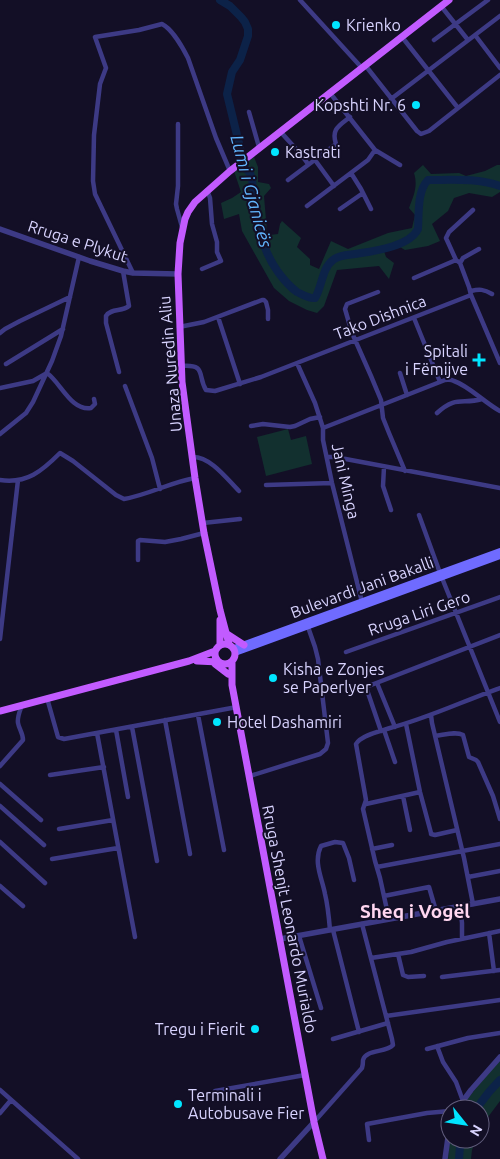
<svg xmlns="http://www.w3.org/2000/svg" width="500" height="1159" viewBox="0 0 500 1159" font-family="Ubuntu,sans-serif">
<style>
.green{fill:#12302f}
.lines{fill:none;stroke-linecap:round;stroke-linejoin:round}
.river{stroke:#0c2248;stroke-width:8}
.minor{stroke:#3d3a85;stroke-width:4.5}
.tertiary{stroke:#3d3a85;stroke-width:5.5}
.secondary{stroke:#6f6bff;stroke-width:6}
.primary{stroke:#c25bff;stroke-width:7}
.poi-dot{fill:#00e5ff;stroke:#130f26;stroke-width:2}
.labels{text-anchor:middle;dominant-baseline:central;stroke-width:4;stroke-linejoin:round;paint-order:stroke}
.poi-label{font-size:16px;fill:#d9d4ff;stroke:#130f26;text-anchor:start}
.street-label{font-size:16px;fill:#d9d4ff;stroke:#130f26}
.water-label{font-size:18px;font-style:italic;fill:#62b6ff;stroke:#130f26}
.quarter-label{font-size:19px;font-weight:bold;fill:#ffd6f0;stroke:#130f26}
</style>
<rect width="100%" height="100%" fill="#130f26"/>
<!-- green -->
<path class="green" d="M254,157L258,167V182L269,184L271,188L264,196L267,232L270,235L278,234L280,224L282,221L301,238L297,247L310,259V265L319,269L331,241L348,249L388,233L412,228L415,215L409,208C414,195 418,186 414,173L423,165L431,174L459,173L466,176L485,171L497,165H500V192L492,197L469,193L454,198L448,211L432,224L440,241L428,246L405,250L395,244L383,248L386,257L394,263L389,279L379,266L337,270L324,306L317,313L307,310L289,301L274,288L242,231L239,214L224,219L221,203L232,198L241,192L234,171Z
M288,429L291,440L306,436L312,464L266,476L257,437Z
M500,1059V1101L485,1121L480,1130V1109H459Z
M450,1133V1139H476L472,1150L471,1159H448Z"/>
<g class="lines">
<!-- river -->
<path class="river" d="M220,0L230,6L241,17L245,22L248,29V36L240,60L232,72L227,94L245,168L250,173L252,179C255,212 258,244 278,272C284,280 290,287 297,292C303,295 309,299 315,298C322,287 322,268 333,260C339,255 348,255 355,254C374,251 409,247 418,229C419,214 417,191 428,180C453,180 477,178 500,186
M476,1109L489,1092L500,1080
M459,1159L460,1146L462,1139"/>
<!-- minor -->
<path class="minor" d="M300,0L362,68
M441,6L468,40
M475,35L500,68
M402,37L458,108
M434,40L488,0
M365,65L417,131L421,134L429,131L500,75
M330,93L375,150L400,165
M391,99L500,16
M249,112L259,147
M178,124V186L176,204L177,209L182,227
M280,131C290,143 300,152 308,164
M315,160L334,186
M351,173L361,189L371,209
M288,180L336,144C331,129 339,126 350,117
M307,206L368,160L375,150
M340,209L363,193
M473,210L449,232L446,238L456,260L460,263L469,287L471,295L500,363
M460,263L463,258L479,249
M202,269L221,261L217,252V242L212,224L210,198L207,190
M133,273L95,194L93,181L94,135L100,84L106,68L95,37L139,30L162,24C172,29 183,48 188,58L216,138L230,171
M414,278L456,260
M471,291C479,289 484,289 492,294
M378,292L347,304L345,309L352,333L371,376L381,400L383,418L389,433L405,471
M218,317L240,384
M414,318L440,382
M179,327L204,322L262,300H264L266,302L268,310V319
M0,333L5,329L20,321L70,297
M297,363L315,403L323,428V440L332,483L362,602
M6,364L63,329
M181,366C207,364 197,375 206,390L215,391L261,377L471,295
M119,372L106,323V316C111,308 122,312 129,306L123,271
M400,373L407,395
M125,386L152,458L160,489
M0,388L33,381L47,373C61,383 71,411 91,408L95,404L94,399
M437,413C457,395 462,405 482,399
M251,426L263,424L290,427L295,426L310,419L320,417
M323,428L445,380C449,380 450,379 454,381C469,386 485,403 500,411
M0,434L26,413L33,402L52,361L61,336L79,257
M193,457C211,457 227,479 239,491
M327,457H335L500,488
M384,467L383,486L391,510
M0,480C27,484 42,471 60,453L73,461L116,495L124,499C148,495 171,482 195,478
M266,485L332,483
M419,515L440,573L500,722
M203,523L240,519
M138,560V541L140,540L165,542L181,539L204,533
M0,639L18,480
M346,652L500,597
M377,683L395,727
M47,698L58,737L64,739L237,707
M198,715L224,850
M431,715L432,723L464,858L473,904
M165,720L190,854
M406,724L420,792L431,833V834L435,835L457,830
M132,727L157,861
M116,730L128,797
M384,730L395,762
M381,731L366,687L500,635
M97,733L135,937
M435,736C444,735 456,731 463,735L469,757L476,760L478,762L493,796L500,819
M0,766L23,740C23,733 19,729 18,723C17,717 20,711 22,705
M50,775L104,767
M250,776L320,754L326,749L328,743L318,659L315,647L308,627
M0,784L41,820
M403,796L410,830
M366,804L420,792
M0,806L44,845
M59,829L113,820
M0,842L45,883
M372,849L392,845
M52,859L118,848
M377,867L500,844
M468,877L500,871
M0,886L23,906
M384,896L429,887L436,911
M460,906L462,923V939
M389,919L380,878L375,861L363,809L366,800L356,744C361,735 381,731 390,728C428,718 463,701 500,688
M330,930C329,918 328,906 325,894C322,878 313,862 321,846L335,842L343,843L349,858L354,880
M333,930L359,1032
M489,933L494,971
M299,936L321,1008
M398,954L403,975L408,977L424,976
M371,958L411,952L447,942L500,931
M442,977L500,970
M386,1016L500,1000
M333,1039L388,1023
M437,1046L443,1062L456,1082L463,1101
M427,1049L468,1038L500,1033
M0,1090L78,1159
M215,1091L305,1075
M0,1113L11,1100
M314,1122L362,1068C363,1065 363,1062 363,1060C366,1049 386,1053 393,1045L392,1039L362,924
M369,1140L367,1124L427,1113L450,1111"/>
<!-- tertiary -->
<path class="tertiary" d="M0,229L90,261L123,271L133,273L178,274
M280,939L500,899
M457,1109L471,1090L500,1057
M280,1159L314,1122
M445,1159L450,1123"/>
<!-- secondary -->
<path class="secondary" d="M234,648L500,551
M235,653L500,556"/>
<!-- primary -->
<path class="primary" d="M220,620V645
M227,634L244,645
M215 654a10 10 0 1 1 20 0a10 10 0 1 1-20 0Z
M229,644L220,610L204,533L195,478L182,382L178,274L180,243L185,219L188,212L195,202L230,171L449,0
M197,661L219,662
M232,662V685L314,1122L323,1159
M215,664L228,674
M0,711L189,661L215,651"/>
</g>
<!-- markers -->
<g class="poi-dot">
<circle cx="336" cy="25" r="5"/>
<circle cx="416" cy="105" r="5"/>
<circle cx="275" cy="152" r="5"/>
<path d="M476.5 352.5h5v5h5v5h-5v5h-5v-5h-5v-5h5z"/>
<circle cx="273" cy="678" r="5"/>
<circle cx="217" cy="722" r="5"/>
<circle cx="255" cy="1029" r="5"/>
<circle cx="178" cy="1104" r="5"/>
</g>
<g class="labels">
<!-- poi labels -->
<g class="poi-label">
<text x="346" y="25">Krienko</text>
<text x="406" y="105" text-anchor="end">Kopshti Nr. 6</text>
<text x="285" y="152">Kastrati</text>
<text x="468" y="351" text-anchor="end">Spitali<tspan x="468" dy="18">i Fëmijve</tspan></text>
<text x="283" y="669">Kisha e Zonjes<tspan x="283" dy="18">se Paperlyer</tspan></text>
<text x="227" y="722">Hotel Dashamiri</text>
<text x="245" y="1029" text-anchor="end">Tregu i Fierit</text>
<text x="188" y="1095">Terminali i<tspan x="188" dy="18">Autobusave Fier</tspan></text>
</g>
<!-- street labels -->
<g class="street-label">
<text transform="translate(78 241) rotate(18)">Rruga e Plykut</text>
<text transform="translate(380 317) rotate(-21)">Tako Dishnica</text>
<text transform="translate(170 364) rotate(-95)">Unaza Nuredin Aliu</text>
<text transform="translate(346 481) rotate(77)">Jani Minga</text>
<text transform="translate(362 587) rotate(-20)">Bulevardi Jani Bakalli</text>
<text transform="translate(419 613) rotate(-19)">Rruga Liri Gero</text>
<text transform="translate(290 919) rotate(79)">Rruga Shenjt Leonardo Murialdo</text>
</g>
<!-- water labels -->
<g class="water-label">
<text transform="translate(252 191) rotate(75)">Lumi i Gjanicës</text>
</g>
<!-- quarter labels -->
<g class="quarter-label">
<text x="415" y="911">Sheq i Vogël</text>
</g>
</g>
<!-- north arrow -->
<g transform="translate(465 1124) rotate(120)"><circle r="24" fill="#130f26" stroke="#625e7d"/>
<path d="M0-4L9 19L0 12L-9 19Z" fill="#00e5ff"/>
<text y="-8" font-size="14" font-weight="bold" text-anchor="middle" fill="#d9d4ff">N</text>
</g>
</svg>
